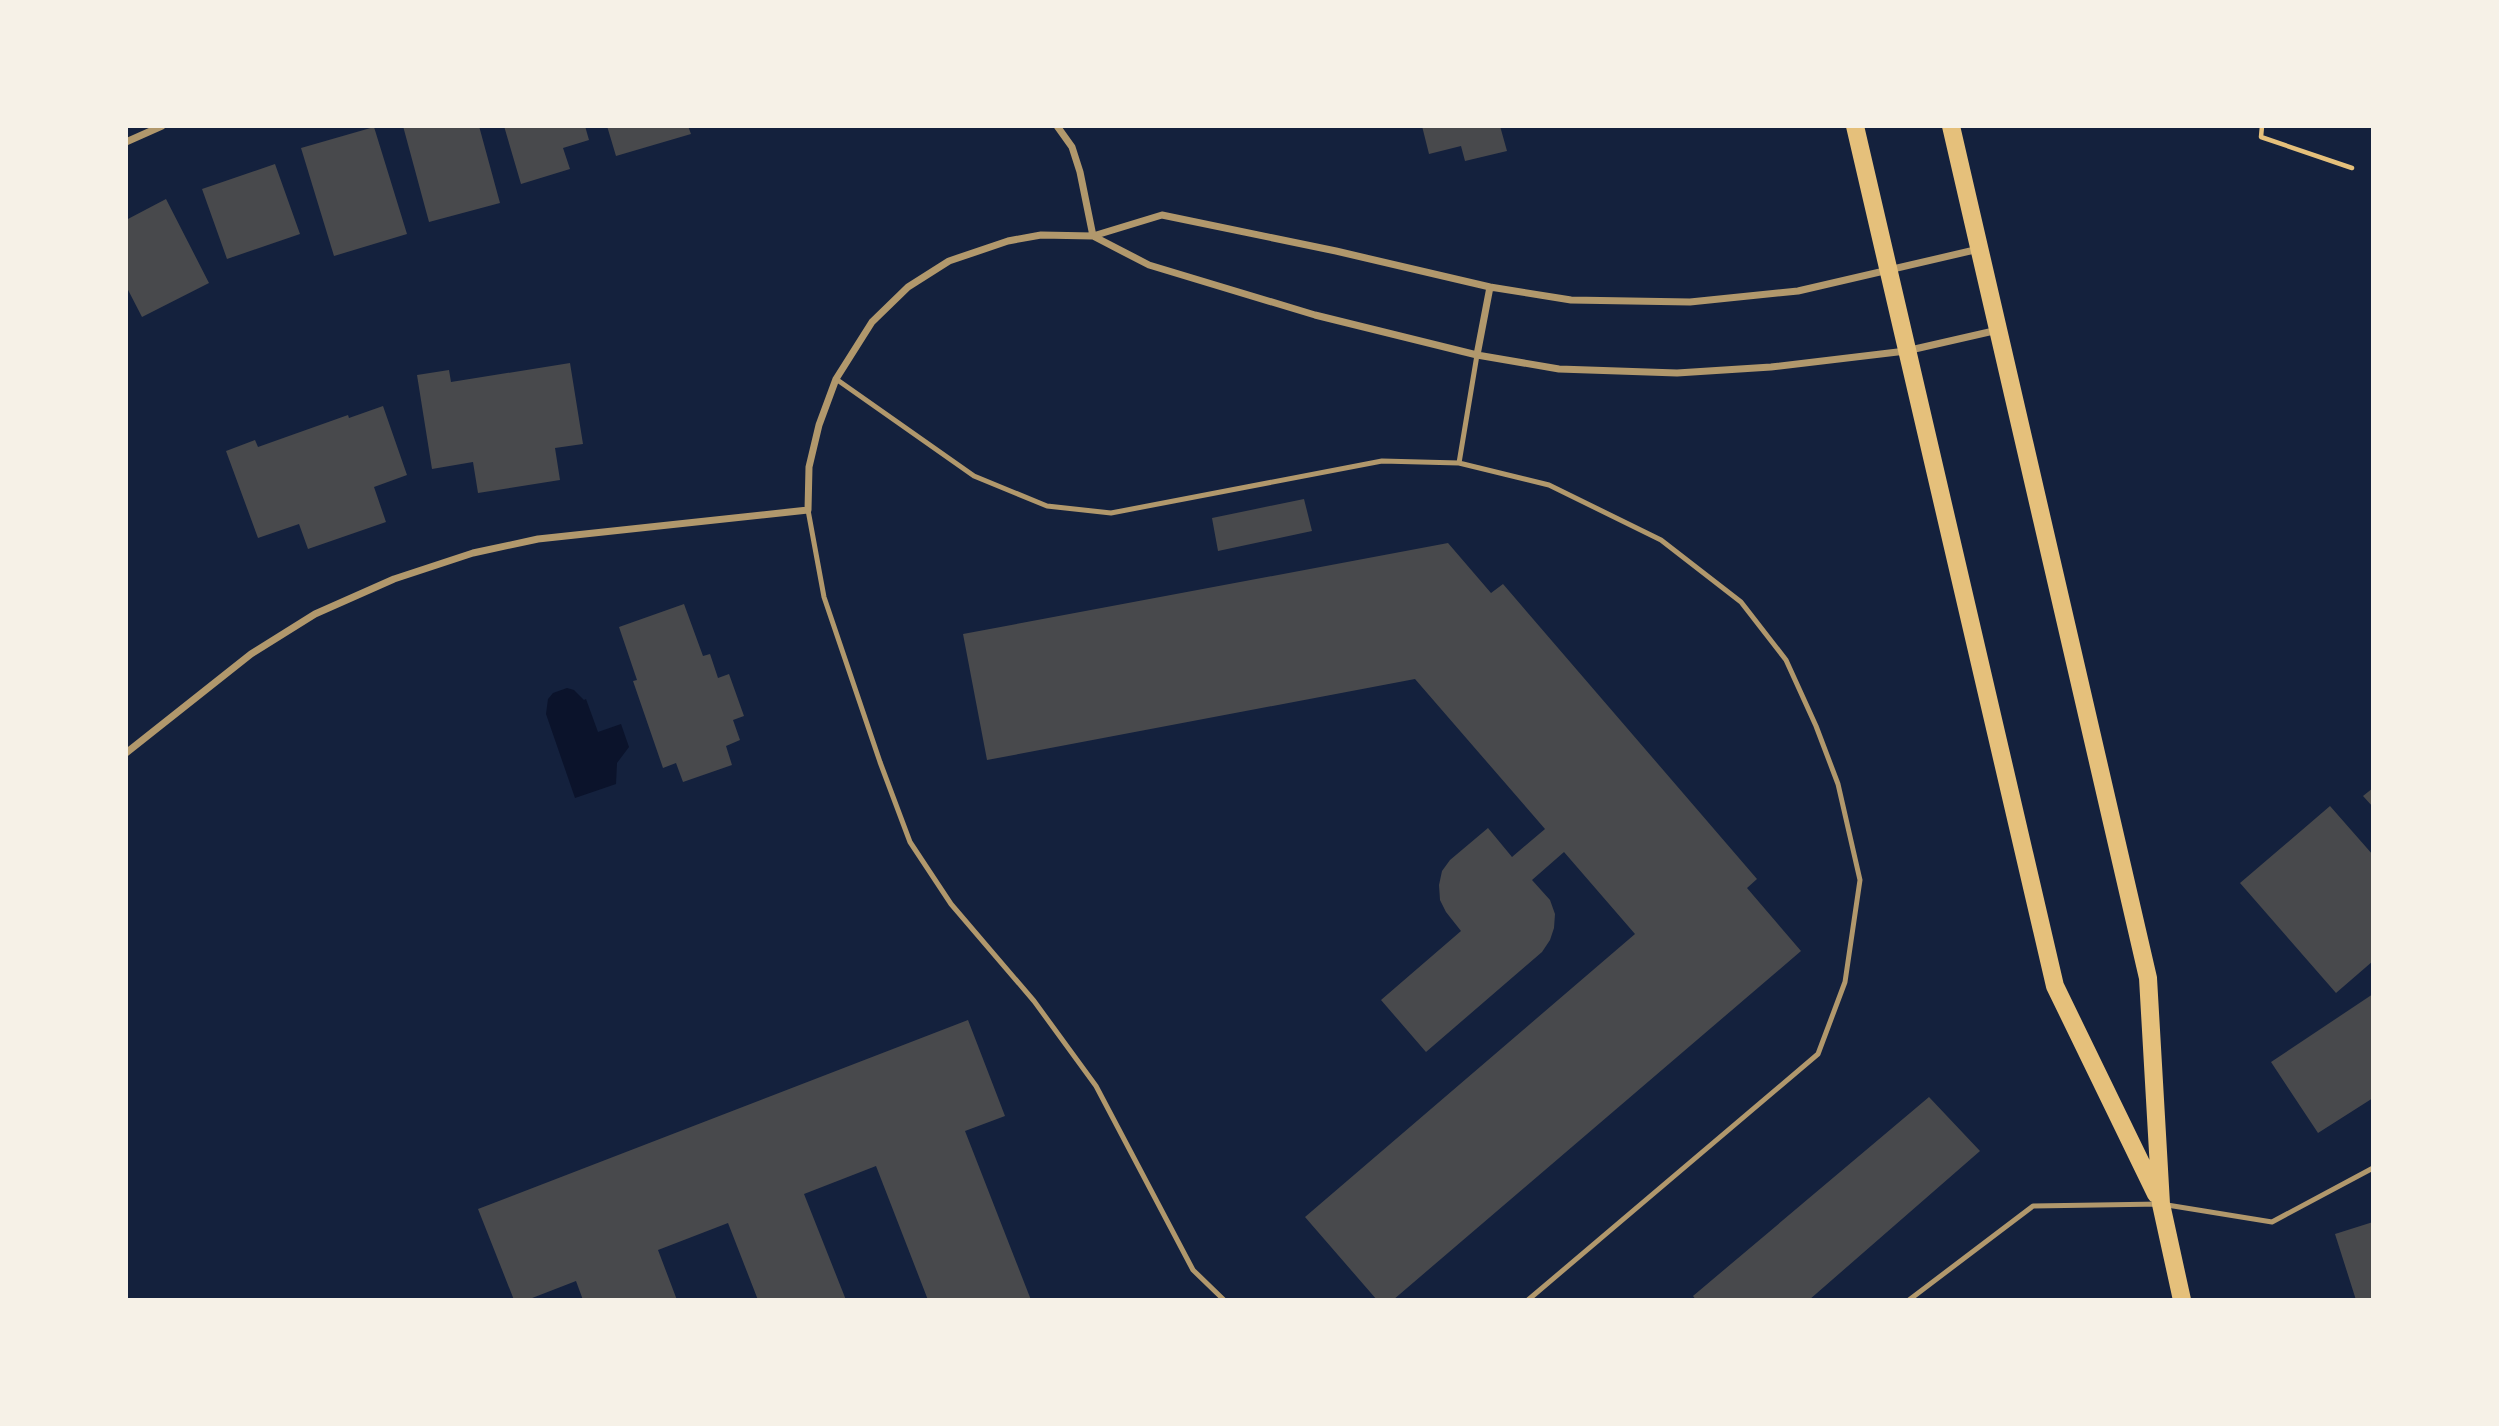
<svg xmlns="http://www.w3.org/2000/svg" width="2499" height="1426" viewBox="0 0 2499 1426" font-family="'Alegreya Sans',sans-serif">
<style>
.water{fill:#0b132b}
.building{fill:#48494c}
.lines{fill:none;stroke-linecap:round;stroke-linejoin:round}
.path{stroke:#e5c07b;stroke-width:4.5}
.service{stroke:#b1986c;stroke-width:5}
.minor{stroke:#b1986c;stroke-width:7}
.primary{stroke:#e5c07b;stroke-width:18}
</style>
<rect width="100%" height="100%" fill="#14213d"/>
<!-- water -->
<path class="water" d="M567,688L574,690L584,700L586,699L598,732L621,724L629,747L617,763L616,784L575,798L546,714L548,699L553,693Z"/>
<!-- building -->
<path class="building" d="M403,126H479L500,203L429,222Z
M504,126H585L589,140L563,148L570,169L521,184Z
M607,126H688L691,134L616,156Z
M1422,126H1500L1507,151L1465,161L1461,146L1429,154Z
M374,127L407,234L334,256L301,148Z
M275,164L300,234L227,259L202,189Z
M166,199L209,283L142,317L126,286V220Z
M570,363L583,444L555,448L560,480L478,493L473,462L432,469L417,375L449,370L451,382Z
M383,406L407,475L374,487L386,522L308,549L299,524L258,538L226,451L255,440L258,447L348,415L349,418Z
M1304,499L1312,531L1218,551L1212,518Z
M1448,543L1491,593L1503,584L1757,879L1747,888L1801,951L1393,1300H1377L1305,1217L1635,934L1564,852L1532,880L1550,900L1555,914L1554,928L1550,940L1542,952L1426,1052L1381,1000L1461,931L1446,912L1440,900L1439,885L1442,871L1450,860L1488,828L1512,857L1545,829L1415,679L987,760L963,634Z
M684,604L703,656L710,654L718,678L729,674L744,716L733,720L740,740L726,746L732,765L683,782L676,763L663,768L633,681L637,680L619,627Z
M2373,788V807L2363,796Z
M2330,806L2373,855V961L2336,993L2240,883Z
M2373,994V1098L2318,1133L2271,1062Z
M968,1020L1005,1116L965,1131L1031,1300H928L876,1166L804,1194L846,1300H758L728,1223L658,1250L677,1300H583L576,1281L527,1300H514L478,1209Z
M1929,1097L1980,1151L1809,1300H1696L1693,1296Z
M2373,1222V1300H2356L2335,1234Z"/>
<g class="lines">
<!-- path -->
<path class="path" d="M2262,126L2261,137L2352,168"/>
<!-- service -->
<path class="service" d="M836,379L974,476L1047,506L1111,513L1382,461L1459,463L1549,485L1661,540L1741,602L1786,660L1816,726L1838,784L1860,880L1845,982L1818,1054L1528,1300
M1459,463L1477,355
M808,510L824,597L880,762L910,842L951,904L1034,1001L1096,1086L1193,1270L1224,1300
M1909,1300L2033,1206L2161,1204L2272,1222L2373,1168"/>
<!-- minor -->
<path class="minor" d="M1057,126L1072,147L1080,172L1093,236
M126,142L162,126
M1093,236L1149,265L1315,315L1477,355L1559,369L1677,373L1771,367L1906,351L1998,330
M1477,355L1490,287
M126,753L251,654L315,614L394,579L473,553L538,539L808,510L809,467L819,425L836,379L872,322L908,287L949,261L1008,241L1041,235L1093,236L1162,215L1336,251L1490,287L1571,300L1690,302L1798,291L1979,249"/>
<!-- primary -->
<path class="primary" d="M1855,126L2055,986L2156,1194
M1951,126L2148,978L2161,1204L2182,1300"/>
</g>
<!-- border -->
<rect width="2499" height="1426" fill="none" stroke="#f6f1e7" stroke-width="256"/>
</svg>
